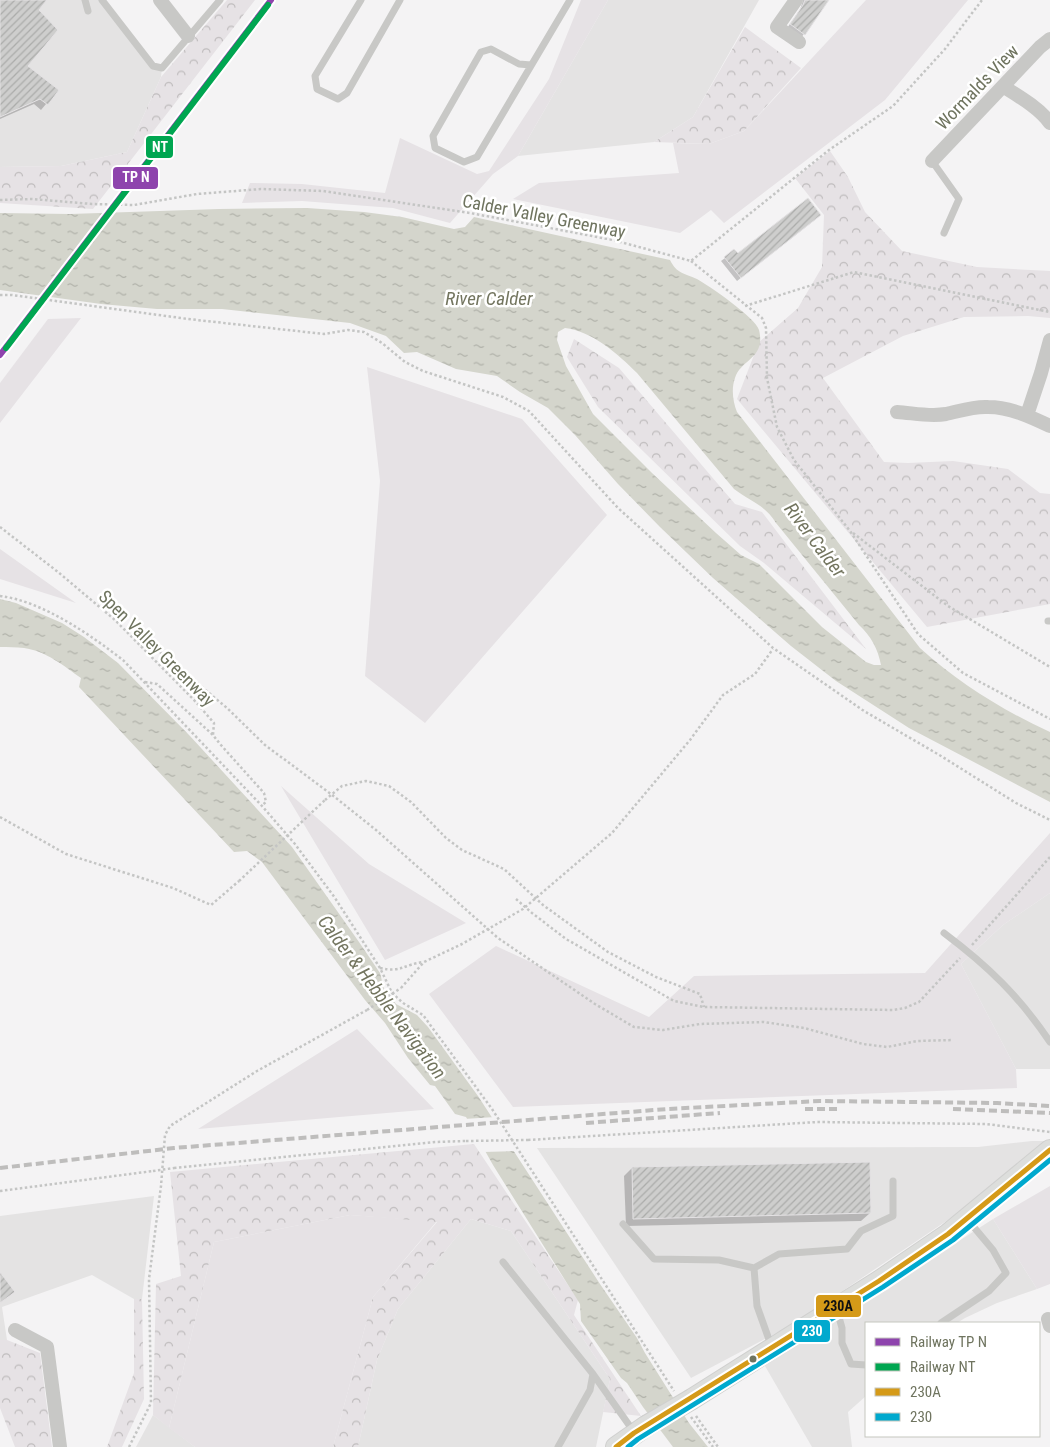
<svg xmlns="http://www.w3.org/2000/svg" width="1050" height="1447" viewBox="0 0 1050 1447" font-family="'Roboto Condensed',sans-serif">
<style>
.built{fill:#e4e3e3}
.grass{fill:#e6e2e5}
.forest{fill:url(#forest-crowns)}
.water{fill:url(#water-ripples);fill-rule:evenodd}
.pier{fill:#f4f3f4}
.shadow{fill:#0003}
.building{fill:url(#building-hatch);stroke:#e4e2e4}
.lines{fill:none;stroke-linecap:round;stroke-linejoin:round}
.secondary-casing{stroke:#d0d0cf;stroke-width:22}
.path{stroke:#c4c5c4;stroke-width:2.5;stroke-dasharray:2.5 2.5;stroke-linecap:butt}
.lane{stroke:#c8c8c6;stroke-width:7}
.street{stroke:#c8c8c6;stroke-width:14}
.secondary{stroke:#dddedc;stroke-width:20}
.rail{stroke:#bebdbc;stroke-width:4;stroke-dasharray:8 4;stroke-linecap:butt}
.secondary-bridge-casing{stroke:#d0d0cf;stroke-width:22;stroke-linecap:butt}
.path-bridge{stroke:#c4c5c4;stroke-width:2.5;stroke-dasharray:2.5 2.5;stroke-linecap:butt}
.secondary-bridge{stroke:#dddedc;stroke-width:20}
.bus-1-casing{stroke:#fff;stroke-width:9}
.bus-2-casing{stroke:#fff;stroke-width:9}
.bus-1{stroke:#d59a18;stroke-width:5}
.bus-2{stroke:#00a9ce;stroke-width:5}
.rail-1-casing{stroke:#fff;stroke-width:10}
.rail-2-casing{stroke:#fff;stroke-width:10}
.rail-1{stroke:#8e44ad;stroke-width:6}
.rail-2{stroke:#00a651;stroke-width:6}
.bus-dot{fill:#6f745f;stroke:#fff;stroke-width:2}
.labels{text-anchor:middle;dominant-baseline:central;stroke-width:5;stroke-linejoin:round;paint-order:stroke}
.street-label{font-size:18px;fill:#6f745f;stroke:#fff}
.water-label{font-size:19px;font-style:italic;fill:#73755f;stroke:#fff}
.line-badge{stroke:#fff;stroke-width:2}
.badge-label{font-size:14px;text-anchor:middle;font-weight:bold;fill:#fff}
.pale-badge-label{font-size:14px;text-anchor:middle;font-weight:bold;fill:#111}
</style>
<defs>
<pattern id="forest-crowns" width="20" height="18" patternUnits="userSpaceOnUse" patternTransform="scale(1.25)"><rect width="20" height="18" fill="#e6e2e5"/><path d="M2 6a3 3 0 1 1 6 0M12 15a3 3 0 1 1 6 0" fill="none" stroke="#bfbcbd"/></pattern>
<pattern id="water-ripples" width="26" height="14" patternUnits="userSpaceOnUse" patternTransform="scale(1.25)"><rect width="26" height="14" fill="#d4d5cc"/><path d="M2 4q2-2 4 0t4 0M15 11q2-2 4 0t4 0" fill="none" stroke="#b0b1a9"/></pattern>
<pattern id="building-hatch" width="6" height="6" patternUnits="userSpaceOnUse" patternTransform="scale(1.25)"><rect width="6" height="6" fill="#cececd"/><path d="M-1 1l2-2M0 6l6-6M5 7l2-2" fill="none" stroke="#abacaa"/></pattern>
</defs>
<rect width="100%" height="100%" fill="#f4f3f4"/>
<!-- built -->
<path class="built" d="M0,0H102L153,66L162,68L161,77L127,152L61,166L0,167Z
M608,0H759L693,117L654,142L518,156Z
M1050,893V1069H1016L961,964L1003,925Z
M1032,1141H1047L979,1199L795,1323L691,1378L537,1148L978,1147Z
M154,1196L142,1299H134L92,1275L2,1307L7,1340H0V1216Z
M471,1219L511,1231L610,1379L596,1447H358L377,1360L398,1309Z
M993,1219L1037,1289L997,1303L965,1318L957,1323H866V1396L848,1412L852,1447H812L765,1366Z
M153,1415L195,1447H136Z"/>
<!-- grass -->
<path class="grass" d="M581,0H608L518,156L493,174L450,223L393,208L302,201L242,203L250,183L302,184L385,193L400,138L477,174L489,171L549,79Z
M866,0H968L885,100L724,223L711,210L680,233L513,199L539,183L679,173L673,143L709,144L744,131Z
M81,318L0,423V383L48,319Z
M367,367L522,419L607,515L425,723L365,676L380,481Z
M0,549L76,603L0,579Z
M281,786L369,864L466,923L385,960Z
M1050,833V893L1003,925L961,964L1016,1069L1017,1088L513,1107L429,994L496,946L649,1017L694,976L925,973Z
M357,1029L434,1109L198,1129Z
M1050,1186V1284L1037,1289L993,1219Z
M350,1215L437,1221L373,1297L333,1447H195L169,1428L214,1242Z"/>
<!-- forest -->
<path class="forest" d="M227,0H255L93,209L0,203V167L61,166L127,152L161,77Z
M745,27L801,68L744,131L709,144L654,142L693,117Z
M830,151L848,177L865,212L902,251L977,267L1050,271V318L1028,316L964,317L903,336L823,378L884,462L908,463L953,461L1008,469L1040,493L1050,494V604L927,627L737,399L759,342L798,308L822,267L824,215L795,178Z
M574,339L619,368L735,504L762,512L866,649L764,563L740,546L598,407L567,357Z
M474,1144L578,1300L574,1315L641,1416L603,1412L610,1379L511,1231L471,1219L398,1309L377,1360L358,1447H333L373,1297L437,1222L350,1215L214,1242L169,1428L153,1415L156,1284L181,1276L170,1172Z
M134,1299H142L144,1399L122,1447H107L134,1373Z
M0,1340H7L40,1353L52,1447H15L0,1408Z"/>
<!-- water -->
<path class="water" d="M307,208L364,212L402,217L454,229L465,227L474,217L670,260C677,274 684,273 697,279C708,285 756,318 759,330C766,359 741,359 735,378C731,389 733,402 737,412L920,648C959,683 1002,710 1050,732V802L909,728L836,681L791,646L713,578L660,527L618,484L575,435L548,408L520,392L497,376L456,369L417,352L404,353L386,336L350,323L222,309H157L101,304L0,290V213L70,214L219,209ZM565,328C592,331 618,354 637,373L734,489C751,502 764,504 776,523L859,625C871,636 878,649 881,665H874L866,662L822,627L759,564L741,555L716,533L652,473L593,414L566,366L557,340L558,332Z
M0,599L16,603L62,623L84,637L118,663L190,736L292,847L359,942L380,973L384,989L396,1004L417,1015L428,1027L478,1096L600,1284L637,1338L645,1353L689,1423L708,1447H673L643,1407L627,1383L621,1378L581,1321L580,1304L493,1165L466,1117L455,1114L435,1086L430,1085L408,1058L385,1023L365,1000L262,862L247,851L234,852L79,687L81,678C64,666 46,651 24,648C16,647 8,647 0,647Z"/>
<!-- pier -->
<path class="pier" d="M495,1117L515,1148L517,1151L483,1152L464,1119Z"/>
<!-- shadow -->
<path class="shadow" d="M0,0H45L37,10L26,66L57,91L41,110L34,104L0,119Z
M803,0H828L801,38L787,28L800,10Z
M816,219L737,281L721,261L725,258L737,255Z
M632,1168L870,1213L861,1221L626,1226L624,1176Z"/>
<!-- building -->
<path class="building" d="M0,0H47L39,10L58,30L28,66L59,90L48,105L40,99L0,117Z
M805,0H829L805,35L790,24L803,5Z
M808,198L821,215L741,278L724,257L734,249L738,253Z
M870,1162L871,1213L633,1219L632,1167Z
M0,1272L15,1292L0,1303Z"/>
<g class="lines">
<!-- secondary casing -->
<g class="secondary-casing">
<path id="secondary" d="M692,1399L879,1281L948,1234L1050,1150
M616,1447L646,1426"/>
</g>
<!-- path -->
<path class="path" d="M0,200L32,199L92,204L134,205L197,194L261,189L323,191L470,213L534,225L613,240L691,261L829,150L893,106L945,49L982,0
M691,261L762,318L766,328L767,378L777,427L794,460L850,531L918,634L963,673L1050,719
M0,295H12L188,319L324,334L348,330L364,332L382,343L405,362L423,371L503,397L529,411L618,508L773,648L864,711L941,756L1016,803L1050,820
M745,306L854,272L1050,312
M0,527L58,572L115,620L194,700L214,723L213,735L220,744L264,793L266,802L262,805
M853,533L948,606L1050,667
M0,596C42,601 91,635 124,661L262,806L295,844L335,898L380,968L392,993L403,1003L423,1015L492,1109L674,1391
M141,645L154,647L227,708L265,745L331,794L376,830L498,938L595,1004L634,1027L663,1030L700,1024L764,1022L804,1028L863,1044L887,1047L917,1041L953,1040
M145,682L157,684L213,735
M325,800L342,786L366,781L389,786L411,802L446,838L462,850L504,869L543,905L608,952L656,977L700,994L704,1007
M0,817L66,854L173,888L211,905L239,881
M516,899L532,913L566,939L674,1001L704,1007L893,1010L905,1008L919,1002L960,958
M972,945L1050,857
M380,968C402,973 404,964 424,962
M401,988L424,962L462,944L523,909L612,833L690,740L723,695L755,674L773,649
M528,1140L817,1122L986,1124L1050,1132
M174,1168L435,1142L466,1141
M0,1191L153,1171
M696,1416L718,1447
M691,1417L713,1447
M129,1447L151,1403L149,1279L161,1186L165,1135L170,1126L257,1071L367,1010"/>
<!-- lane -->
<path class="lane" d="M85,0L88,11
M102,0L153,66L162,68L220,0
M361,0L315,76L317,89L338,99L347,93L400,0
M531,65L519,64L491,49L481,52L433,136L435,148L464,162L477,157L570,0
M932,161L959,199L944,233
M1048,621H1050
M944,933C988,966 1019,996 1050,1042
M623,1224L654,1259L719,1260L754,1268
M503,1262L593,1374L590,1390L558,1447
M837,1310L842,1328V1343L851,1364L866,1365
M941,1323L989,1291L1006,1273L993,1250L967,1219
M772,1348L757,1306L754,1268L779,1254L847,1249L861,1231L893,1216V1181
M593,1374L634,1432"/>
<!-- street -->
<path class="street" d="M160,0L188,36
M796,0L777,27L799,42
M1004,87C1020,97 1039,108 1050,123
M932,161L1040,47L1050,39
M897,412C913,413 930,417 946,414C960,411 974,406 988,407C1010,407 1031,417 1050,426
M1027,415L1041,373L1050,340
M1048,1319L1050,1326
M15,1330L47,1347L60,1447"/>
<!-- secondary -->
<use href="#secondary" class="secondary"/>
<!-- rail -->
<path class="rail" d="M805,1109H840
M953,1109L1050,1113
M586,1123L720,1113
M0,1168L174,1148L667,1109L820,1101L997,1103L1050,1106"/>
<!-- secondary-bridge casing -->
<g class="secondary-bridge-casing">
<path id="secondary-bridge" d="M646,1426L692,1399"/>
</g>
<!-- path-bridge -->
<path class="path-bridge" d="M239,881L325,800
M367,1010L401,988
M466,1141L528,1140
M153,1171L174,1168"/>
<!-- secondary-bridge -->
<use href="#secondary-bridge" class="secondary-bridge"/>
<!-- bus-1 casing -->
<g class="bus-1-casing">
<path id="bus-1" d="M616,1447L634,1433L879,1281L948,1234L1050,1150"/>
</g>
<!-- bus-2 casing -->
<g class="bus-2-casing">
<path id="bus-2" d="M628,1447L638,1439L883,1287L953,1240L1050,1160"/>
</g>
<!-- bus-1 -->
<use href="#bus-1" class="bus-1"/>
<!-- bus-2 -->
<use href="#bus-2" class="bus-2"/>
<!-- rail-1 casing -->
<g class="rail-1-casing">
<path id="rail-1" d="M0,355L271,0"/>
</g>
<!-- rail-2 casing -->
<g class="rail-2-casing">
<path id="rail-2" d="M6,348L268,5"/>
</g>
<!-- rail-1 -->
<use href="#rail-1" class="rail-1"/>
<!-- rail-2 -->
<use href="#rail-2" class="rail-2"/>
</g>
<!-- markers -->
<circle class="bus-dot" cx="753" cy="1359" r="4.5"/>
<g class="labels">
<!-- street labels -->
<g class="street-label">
<text transform="translate(977 87) rotate(-46)">Wormalds View</text>
<text transform="translate(544 216) rotate(11)">Calder Valley Greenway</text>
<text transform="translate(157 648) rotate(45)">Spen Valley Greenway</text>
</g>
<!-- water labels -->
<g class="water-label">
<text x="489" y="298">River Calder</text>
<text transform="translate(815 540) rotate(53)">River Calder</text>
<text transform="translate(382 997) rotate(53)">Calder &amp; Hebble Navigation</text>
</g>
</g>
<g class="line-badge">
<rect x="145" y="135" width="29" height="24" rx="5" fill="#00a651"/>
<rect x="112" y="166" width="47" height="24" rx="5" fill="#8e44ad"/>
<rect x="815" y="1294" width="47" height="24" rx="5" fill="#d59a18"/>
<rect x="793" y="1319" width="38" height="24" rx="5" fill="#00a9ce"/>
</g>
<g class="badge-label">
<text x="160" y="152">NT</text>
<text x="136" y="182">TP N</text>
<text x="812" y="1336">230</text>
</g>
<g class="pale-badge-label">
<text x="838" y="1311">230A</text>
</g>
<!-- legend -->
<rect x="865" y="1322" width="175" height="115" fill="#ffffff" stroke="#c5c7bf"/>
<rect x="875" y="1338" width="25" height="8" fill="#8e44ad" stroke="#c5c7bf"/>
<text x="910" y="1347" font-size="15" fill="#6f745f">Railway TP N</text>
<rect x="875" y="1363" width="25" height="8" fill="#00a651" stroke="#c5c7bf"/>
<text x="910" y="1372" font-size="15" fill="#6f745f">Railway NT</text>
<rect x="875" y="1388" width="25" height="8" fill="#d59a18" stroke="#c5c7bf"/>
<text x="910" y="1397" font-size="15" fill="#6f745f">230A</text>
<rect x="875" y="1413" width="25" height="8" fill="#00a9ce" stroke="#c5c7bf"/>
<text x="910" y="1422" font-size="15" fill="#6f745f">230</text>
</svg>
